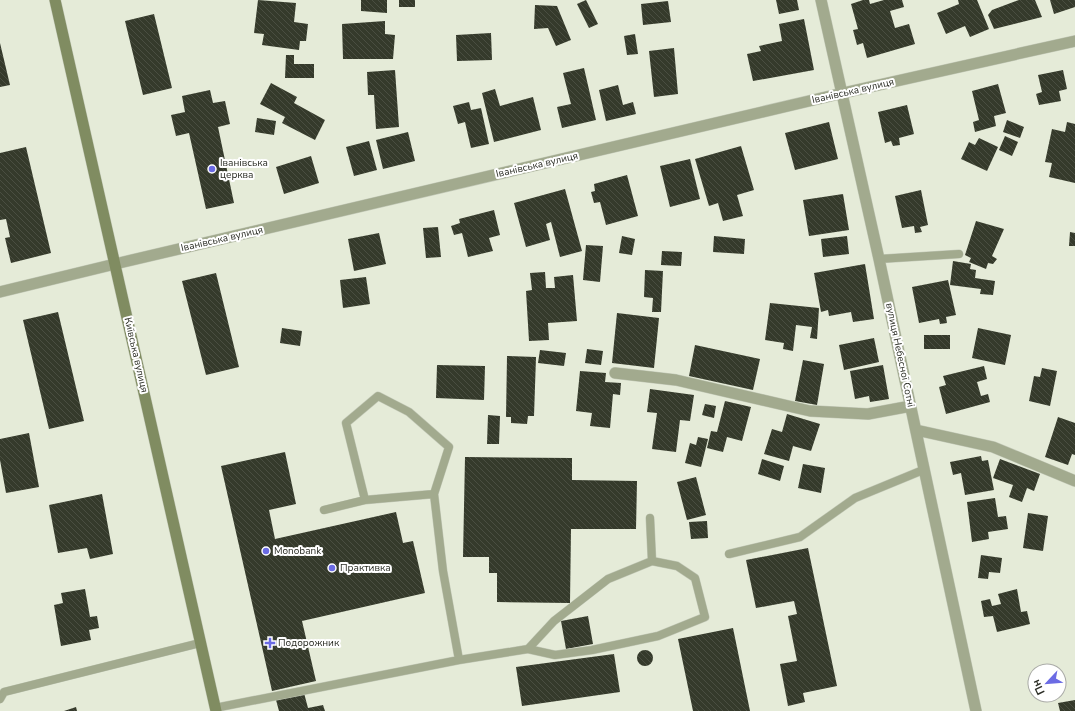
<svg xmlns="http://www.w3.org/2000/svg" width="1075" height="711" viewBox="0 0 1075 711" font-family="'Nunito Sans',sans-serif">
<style>
.building{fill:url(#building-back-hatch)}
.lines{fill:none;stroke-linecap:round;stroke-linejoin:round}
.service-casing{stroke:#c3c9b8;stroke-width:9}
.minor-casing{stroke:#c3c9b8;stroke-width:12}
.secondary-casing{stroke:#c3c9b8;stroke-width:12}
.service{stroke:#a2aa8e;stroke-width:8}
.minor{stroke:#a2aa8e;stroke-width:11}
.secondary{stroke:#808c61;stroke-width:11}
.poi-dot{fill:#6b6be4;stroke:#fff;stroke-width:1.5}
.labels{text-anchor:middle;dominant-baseline:central;stroke-width:4;stroke-linejoin:round;paint-order:stroke}
.street-label{font-size:10px;fill:#2a2c24;stroke:#fff}
.poi-label{font-size:10px;fill:#2a2c24;stroke:#fff;text-anchor:start}
</style>
<defs>
<pattern id="building-back-hatch" width="6" height="6" patternUnits="userSpaceOnUse"><rect width="6" height="6" fill="#353a2b"/><path d="M-1 5l2 2M0 0l6 6M5-1l2 2" fill="none" stroke="#4a4e41"/></pattern>
</defs>
<rect width="100%" height="100%" fill="#e5ebd8"/>
<!-- building -->
<path class="building" d="M258,0L296,3L294,22L308,24L306,41H300L299,50L262,45L264,34L254,33Z
M361,0H387V13L361,11Z
M399,0H415V7H399Z
M586,0L598,24L589,28L577,4Z
M776,0H797L799,10L779,14Z
M863,0H869L870,4L884,0H902L904,7L890,11L895,28L909,24L915,44L867,58L863,43L857,45L853,30L858,29L851,4Z
M958,0H977L989,29L970,37L965,26L946,34L937,13L959,4Z
M1019,0H1035L1042,17L994,29L988,15L992,10Z
M1050,0H1075V7L1054,14Z
M668,1L671,22L643,25L641,4Z
M535,5L557,6L571,40L556,46L548,28L534,29Z
M154,14L172,88L143,95L125,21Z
M804,19L814,70L753,81L747,54L761,51L759,46L782,41L779,24Z
M385,21V34L395,35L393,59H343L342,24Z
M491,33L492,60L457,61L456,35Z
M635,34L638,54L627,55L624,36Z
M0,43L10,85L0,87Z
M674,48L678,94L654,97L649,51Z
M286,55H294V64H314V78H285Z
M584,68L596,120L562,128L557,107L571,104L563,73Z
M395,70L399,127L376,129L374,95H368L367,72Z
M1063,70L1067,89L1059,91L1061,101L1039,105L1036,94L1042,92L1038,75Z
M271,83L297,97L294,103L325,120L315,140L282,123L285,117L260,104Z
M998,84L1006,113L994,116L996,126L975,132L973,122L979,120L972,91Z
M618,85L623,105L633,102L636,114L606,121L599,90Z
M495,89L500,106L533,97L541,130L494,142L482,93Z
M210,90L213,103L225,101L230,124L218,127L234,203L206,209L189,133L176,136L171,115L185,112L182,96Z
M469,102L471,110L481,108L489,144L471,148L465,122L458,124L453,106Z
M907,105L914,134L899,138L900,145L893,146L891,141L885,143L878,112Z
M257,118L276,121L274,135L255,132Z
M1007,120L1024,127L1020,138L1003,132Z
M829,122L838,159L795,170L785,133Z
M1067,122L1075,124V183L1049,177L1052,163L1045,162L1052,129L1065,132Z
M408,132L415,161L383,169L376,140Z
M1005,136L1018,142L1012,156L999,150Z
M979,138L998,147L987,171L961,159L969,142L975,145Z
M369,141L377,170L354,176L346,147Z
M741,146L754,190L737,195L743,216L723,221L718,203L709,206L695,159Z
M26,147L51,253L11,263L5,238L10,237L6,219L0,220V153Z
M311,156L319,183L284,194L276,167Z
M690,159L700,199L670,207L660,166Z
M627,175L638,216L606,225L600,202L594,203L591,192L595,191L594,184Z
M565,189L582,251L560,257L551,222L546,224L550,240L526,247L514,203Z
M921,190L928,225L920,227L922,232L915,233L914,226L902,228L895,196Z
M843,194L849,230L809,236L803,200Z
M494,210L500,235L489,238L493,251L468,257L462,233L454,235L451,226L460,223L459,219Z
M976,221L1004,229L992,256L997,259L993,264L988,263L986,269L969,262L971,258L965,255Z
M438,227L441,257L426,258L423,228Z
M1070,232L1075,233V246H1069Z
M379,233L386,264L354,271L348,239Z
M622,236L635,239L632,255L619,253Z
M714,236L745,239L744,254L713,252Z
M847,236L849,254L823,257L821,239Z
M586,245L603,246L600,282L583,280Z
M662,251L682,252L681,266L661,265Z
M953,261L971,264L970,269L976,270L975,278L995,281L993,295L980,294L981,289L950,285Z
M865,264L874,319L853,322L851,312L829,316L828,310L821,312L814,273Z
M645,270L663,271L661,312H652L653,298L644,297Z
M545,272L546,288H555L554,277L573,275L577,321L548,323L549,340L529,341L526,291L532,290L530,273Z
M216,273L239,367L206,375L182,281Z
M366,277L370,304L343,308L340,280Z
M948,280L956,315L946,317L947,323L940,324L939,319L919,323L912,287Z
M770,303L819,308L817,339L810,338L812,327L796,325L793,351L783,349L784,343L765,340Z
M58,312L84,421L49,429L23,320Z
M617,313L659,318L654,368L612,363Z
M282,328L302,331L300,346L280,343Z
M978,328L1011,335L1005,365L972,358Z
M924,335H950V349H924Z
M874,338L879,362L844,370L839,345Z
M695,345L760,359L753,390L689,376Z
M587,349L603,351L601,365L585,363Z
M540,350L566,353L564,366L538,363Z
M507,356L536,357L534,416H528L527,424L511,423V417H506Z
M803,360L824,364L817,405L795,401Z
M437,365L485,366L484,400L436,398Z
M883,365L889,399L870,402L869,396L855,399L850,371Z
M984,366L987,379L977,382L981,396L988,394L990,402L946,414L939,387L946,385L943,376Z
M1042,368L1057,371L1050,406L1029,401L1034,376L1040,377Z
M580,371L606,373L605,382L621,383L620,395L613,394L610,428L590,426L592,413L576,411Z
M650,389L694,395L690,421L680,420L676,452L652,449L657,413L647,412Z
M725,401L751,407L742,441L727,437L723,452L707,448L711,431L717,432Z
M705,404L716,406L714,418L702,415Z
M787,414L820,424L811,451L793,446L789,461L764,454L772,429L782,432Z
M488,415L500,416L499,444H487Z
M1058,417L1075,423V455L1072,454L1068,465L1045,457Z
M29,433L39,487L6,493L0,460V439Z
M698,437L708,439L701,467L685,463L690,443L696,445Z
M285,452L296,504L269,510L275,539L396,512L403,543L413,541L425,593L302,621L316,681L272,691L221,466Z
M981,456L982,461L988,460L994,490L965,495L961,473L953,475L950,462Z
M465,457L572,458V480L637,481L636,529H571L570,603L497,602V573H489V557H463Z
M762,459L784,466L780,481L758,474Z
M1000,459L1040,474L1034,491L1027,488L1022,502L1009,497L1013,485L993,478Z
M803,464L825,468L821,493L798,488Z
M696,477L706,515L687,520L677,482Z
M102,494L113,554L90,559L87,548L58,553L49,505Z
M995,498L998,517L1006,516L1008,529L988,532L989,539L972,542L967,502Z
M1028,513L1048,516L1043,551L1023,548Z
M707,521L708,538L691,539L689,522Z
M808,548L837,686L803,693L805,702L788,706L780,664L797,661L788,616L797,614L794,601L756,608L746,560Z
M981,555L1002,558L1000,573L989,572L988,579L978,578Z
M85,589L90,617L97,616L99,628L89,630L91,640L61,646L54,605L63,603L61,593Z
M1017,589L1021,612L1027,611L1030,624L997,632L993,616L984,617L981,601L990,599L992,606L1001,604L998,594Z
M588,616L593,644L566,649L561,621Z
M733,628L750,711H693L678,639Z
M637 658a8 8 0 1 1 16 0a8 8 0 1 1-16 0Z
M614,654L620,692L522,706L516,667Z
M304,693L308,708L323,705L325,711H279L276,700Z
M1075,700V711H1060L1058,703Z
M76,707L77,711H64Z"/>
<g class="lines">
<!-- service casing -->
<g class="service-casing">
<path id="service" d="M879,259L959,254
M365,500L346,423L378,396L409,412L449,447L434,494
M324,510L365,500L434,494L443,571L459,660
M650,518L652,561
M729,554L800,537L855,498L923,470
M0,699L4,692L200,643
M215,708L459,660L528,649L555,655L592,650L658,636L705,617L695,578L677,566L652,561L608,579L554,621L528,649"/>
</g>
<!-- minor casing -->
<g class="minor-casing">
<path id="minor" d="M821,0L879,259L976,711
M0,292L115,264L843,93L1075,41
M615,373L676,380L810,411L868,414L911,406
M916,430L993,447L1075,481"/>
</g>
<!-- secondary casing -->
<g class="secondary-casing">
<path id="secondary" d="M55,0L216,711"/>
</g>
<!-- service -->
<use href="#service" class="service"/>
<!-- minor -->
<use href="#minor" class="minor"/>
<!-- secondary -->
<use href="#secondary" class="secondary"/>
</g>
<!-- markers -->
<g class="poi-dot">
<circle cx="212" cy="169" r="4"/>
<circle cx="266" cy="551" r="4"/>
<circle cx="332" cy="568" r="4"/>
<path d="M268 637h4v4h4v4h-4v4h-4v-4h-4v-4h4z"/>
</g>
<g class="labels">
<!-- street labels -->
<g class="street-label">
<text transform="translate(853 91) rotate(-13)">Іванівська вулиця</text>
<text transform="translate(537 165) rotate(-13)">Іванівська вулиця</text>
<text transform="translate(222 239) rotate(-13)">Іванівська вулиця</text>
<text transform="translate(136 355) rotate(77)">Київська вулиця</text>
<text transform="translate(900 355) rotate(78)">вулиця Небесної Сотні</text>
</g>
<!-- poi labels -->
<g class="poi-label">
<text x="220" y="163">Іванівська<tspan x="220" dy="12">церква</tspan></text>
<text x="274" y="551">Monobank</text>
<text x="340" y="568">Практивка</text>
<text x="278" y="643">Подорожник</text>
</g>
</g>
<!-- north arrow -->
<g transform="translate(1047 683) rotate(244)"><circle r="19" fill="#ffffff" stroke="#aaaba7"/>
<path d="M0-3L7 15L0 10L-7 15Z" fill="#6b6be4"/>
<text y="-6" font-size="11" font-weight="bold" text-anchor="middle" fill="#2a2c24">Пн</text>
</g>
</svg>
